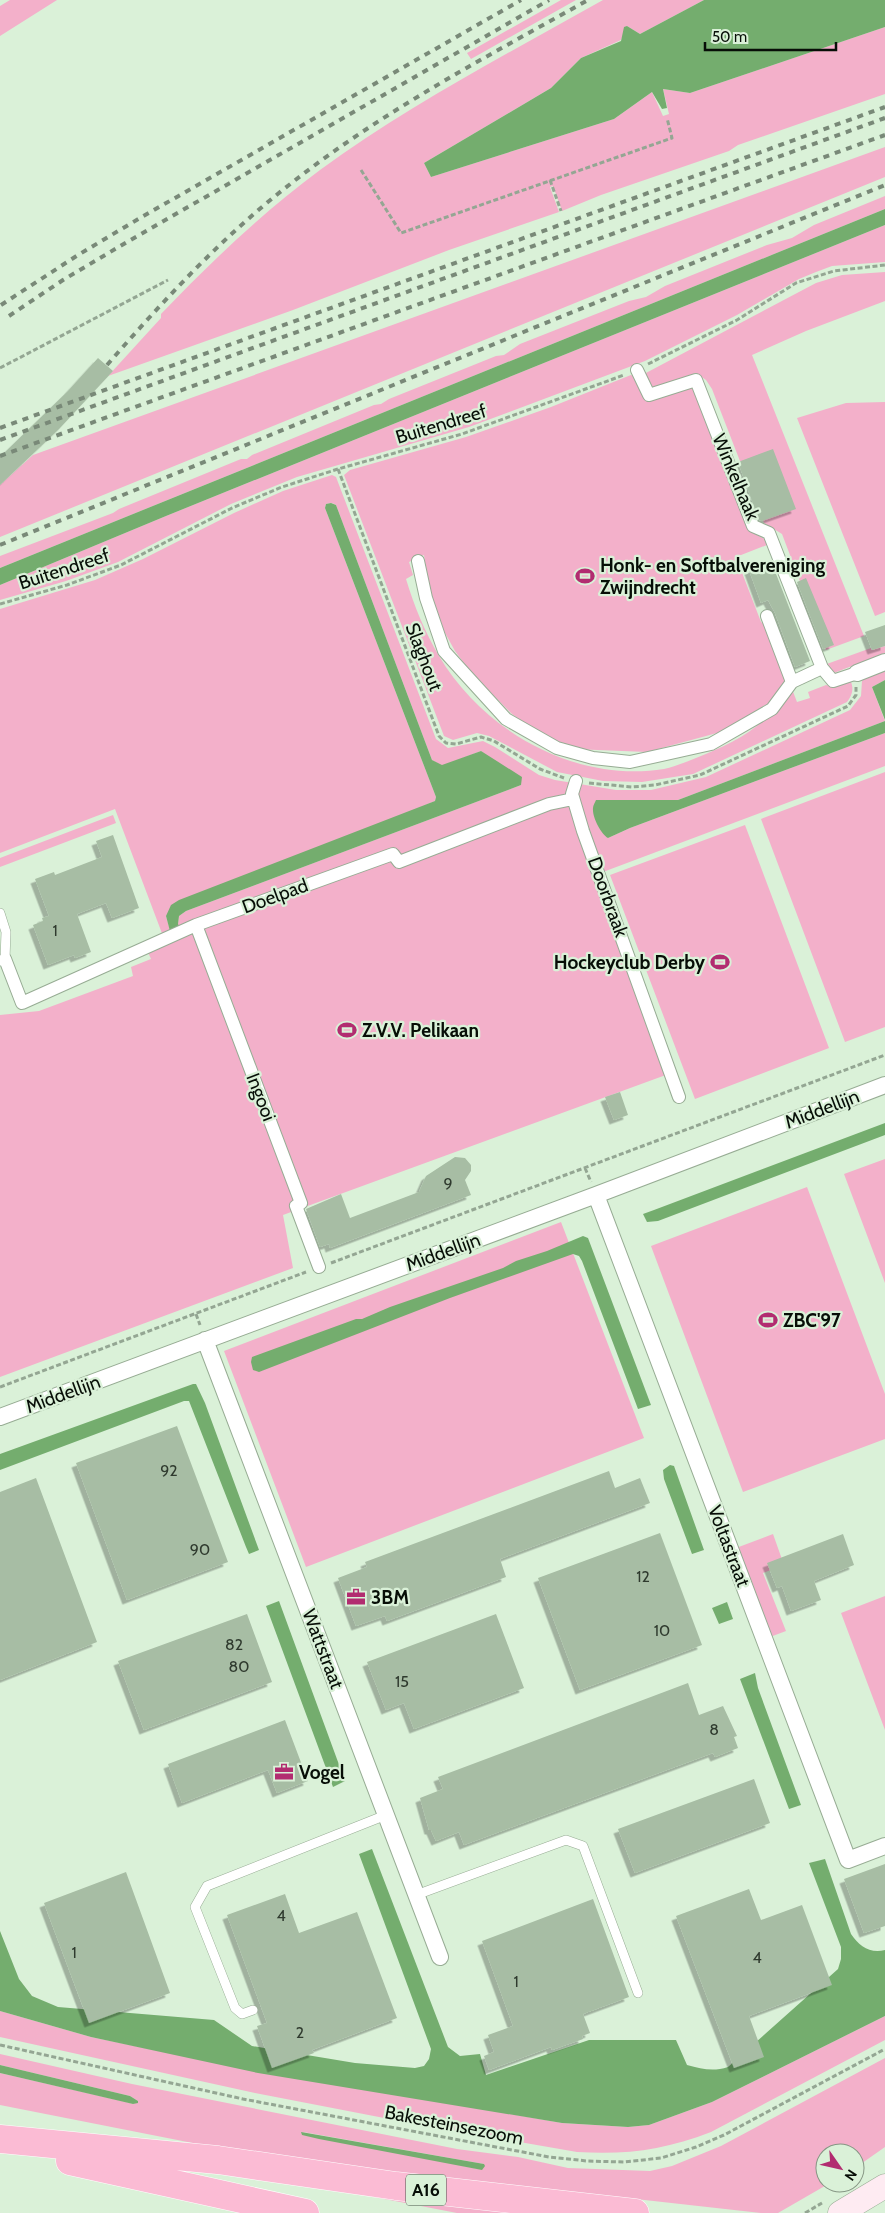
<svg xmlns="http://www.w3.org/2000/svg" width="885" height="2213" viewBox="0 0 885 2213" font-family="Cabin,sans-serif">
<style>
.green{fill:#f3b0ca;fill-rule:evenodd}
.water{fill:#74ad6e}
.building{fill:#a7bda4;filter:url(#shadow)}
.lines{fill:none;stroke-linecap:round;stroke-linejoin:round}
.service-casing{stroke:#97ac94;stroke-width:10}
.pedestrian-casing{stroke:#97ac94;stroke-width:14}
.minor-casing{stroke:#97ac94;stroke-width:18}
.secondary-casing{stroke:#97ac94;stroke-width:25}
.motorway-casing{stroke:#fff;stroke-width:29}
.path{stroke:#94a693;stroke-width:3;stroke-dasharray:5 2.5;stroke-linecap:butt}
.service{stroke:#fff;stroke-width:9}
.pedestrian{stroke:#fff;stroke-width:12}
.minor{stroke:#fff;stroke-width:16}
.secondary{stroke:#feebf2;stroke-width:24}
.motorway{stroke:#fbbbd4;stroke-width:28}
.rail{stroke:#798978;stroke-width:4;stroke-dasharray:6 6;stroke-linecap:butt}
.labels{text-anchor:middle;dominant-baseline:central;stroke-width:4.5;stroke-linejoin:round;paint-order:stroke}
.number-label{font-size:16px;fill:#2f3a2e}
.shield{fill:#daf1d8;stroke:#465246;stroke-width:1}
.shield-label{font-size:18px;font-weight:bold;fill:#070e07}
.street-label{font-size:19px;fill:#070e07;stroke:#daf1d8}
.poi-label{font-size:19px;font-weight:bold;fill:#070e07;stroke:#daf1d8;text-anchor:start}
</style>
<defs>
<filter id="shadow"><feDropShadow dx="-4.5" dy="4.5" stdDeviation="0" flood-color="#0004"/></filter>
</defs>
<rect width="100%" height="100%" fill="#daf1d8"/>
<!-- green -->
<path class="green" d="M10,0H57L0,36V6Z
M561,0H576L471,59L467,53Z
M603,0H704L640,34L627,26L621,40L581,58L551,88L424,163L431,177L614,119L652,92L663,116L669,114L663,89L690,93L885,27V94L738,145L729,151L601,195L562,211L553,186L550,187L559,212L449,250L293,310L108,376L161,318V314C211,262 262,213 320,170C409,105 507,54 603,0Z
M885,147V177L0,537V485L33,455Z
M885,196V209L0,568V556L113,513L119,509L241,459H247L252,455L374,405L381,404L389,399L496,356L504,355L520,344L629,301L646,297L665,286L767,245L792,238L814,225Z
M885,225V262L832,266L816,272L799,279L737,315L645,361L469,427L297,477L231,504L118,562L66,581L0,600V585L166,516Z
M885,272V301L806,331L752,355L864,636L826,650L782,534L764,523L712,389L706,380L696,373L651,389L644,374L816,283L842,275Z
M631,375L636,377L648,401L691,385L748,530L772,543L736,557L761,622L768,627L797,702L810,698L808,692L826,685L833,687L851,682C854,690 852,695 847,702L693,774L642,782L603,781L557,772L489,736L477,733L453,740L444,736L344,475L350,470L466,437L551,407ZM424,555L428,587L439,622L455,651L472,674L512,714L542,735L573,749L647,752L717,733L747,717L765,705L767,716C748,737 722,747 696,758C686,762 674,767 664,769C576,783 484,732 439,656C425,632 414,606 406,579L413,575L409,562Z
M885,402V612L875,616L797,418L846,403Z
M332,475L336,477L436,739L448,748L483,741L495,747L539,775L555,780L616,790H651L706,777L850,710L861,696L862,681L866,675L885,668V680L872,687L885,721L678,800H596L608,838L630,828L885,733V766L603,872L674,1072L283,1215L293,1268L0,1377V1015L39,1011L133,976L131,967L151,959L144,943L163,936L115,809L0,853V609L95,580L143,559L234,513L283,491ZM332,503L336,505L432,760L442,766L481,751L521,785L186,911L179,916L178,924L171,934L166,916L435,801L436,797L325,508L326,504Z
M885,646V653L834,673L824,665L871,648L872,650Z
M885,772V1027L845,1042L761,819Z
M113,815L116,823L0,867V858Z
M745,825L829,1048L695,1099L610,875Z
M885,1159V1283L844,1174Z
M807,1187L885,1394V1439L743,1492L651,1246Z
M561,1222L644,1438L306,1567L224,1351Z
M773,1534L784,1565L763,1573L786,1631L770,1637L736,1548Z
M885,1596V1730L841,1613Z
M0,2011L91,2037L174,2054L562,2123L628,2127L649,2125L712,2102L885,2016V2040L711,2132C664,2150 627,2155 577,2152L410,2123L255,2093L0,2037Z
M0,2054L132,2084L457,2149L518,2157L568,2168L650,2171L672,2166L721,2146L885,2058V2147L855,2168V2153H825V2183H830L778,2213H761L269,2158L0,2105V2073L126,2102L133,2104L138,2101L130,2096L0,2065ZM301,2132H303L484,2164L478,2169Z
M368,2193L512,2213H457L369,2196Z"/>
<!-- water -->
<path class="water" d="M704,0H885V27L690,93L663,89L667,108L662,109L652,92L614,119L431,177L424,163L551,88L581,58L621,41L624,27L627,26L640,34Z
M885,209V225L166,516L0,585V568Z
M331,503L336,505L432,760L442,765L481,751L522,777L521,785L186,911L179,916L178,924L181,930L171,935L166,916L171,905L179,900L435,801L436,797L325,508L326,504Z
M885,680V720L872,687Z
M885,721V733L630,828L608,838C601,834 592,817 593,808C593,805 595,803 596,800H678Z
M885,1123V1135L658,1221L647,1222L643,1214L654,1210Z
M583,1236L588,1238L651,1405L638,1409L582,1261L579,1256L573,1254L450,1298L259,1372L253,1370L251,1362L252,1357L356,1319H362L390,1307L503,1268L516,1261L547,1251Z
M193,1384H196L205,1403L259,1550L249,1554L246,1547L189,1401H184L0,1470V1454Z
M670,1465L674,1466L704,1550L692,1554L664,1479L663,1470Z
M279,1601L345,1781L333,1787L266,1606Z
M727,1602L733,1619L719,1624L712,1608Z
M755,1673L758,1688L801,1805L789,1809L740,1679Z
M372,1849L448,2047L460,2056L480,2054L486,2075L589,2040H676L687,2065C702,2069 713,2072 728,2067L838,1969L841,1959V1947L809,1863L825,1859L851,1934C859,1946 870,1954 885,1950V2016L712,2102L649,2125L628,2127L562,2123L258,2073L91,2037L0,2011V1931L19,1979L32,1996L58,2007L214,2020L252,2046L355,2063L415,2068L424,2066L429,2059L431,2049L359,1854Z
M0,2065L130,2096L138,2101V2103L133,2104L0,2073Z
M301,2132L484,2164L485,2166L482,2170L319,2139L302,2135Z"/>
<!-- building -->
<path class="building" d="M98,358L113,371L59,429L0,485V457L68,391Z
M773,449L796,509L762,521L759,520L738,462Z
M771,561L810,661L795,667L775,613L768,600L761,603L749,570Z
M806,578L834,645L823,649L797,582Z
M885,625V646L872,650L865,632Z
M113,835L139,908L112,918L106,903L77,914L91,952L75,958L74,955L48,965L33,925L43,921L42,918L49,916L35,879L54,872L55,875L102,857L96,841Z
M620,1092L628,1115L614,1120L605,1097Z
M455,1157L465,1158L471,1165V1171L465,1180L471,1195L330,1248L329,1244L320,1247L306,1209L341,1194L350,1218L419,1192L426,1176Z
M177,1426L228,1562L127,1600L76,1463Z
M609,1471L615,1488L640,1478L650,1503L500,1559L506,1577L387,1621L385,1616L356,1626L338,1578L367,1567L365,1562Z
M36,1478L97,1642L0,1680V1492Z
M660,1533L702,1645L580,1690L538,1578Z
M843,1534L854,1565L814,1581L821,1600L791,1611L782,1586L777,1588L767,1563Z
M247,1614L272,1682L144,1730L118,1661Z
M496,1614L524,1688L414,1729L404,1703L386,1710L367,1662Z
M688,1683L699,1715L723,1706L737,1736L734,1737L738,1748L715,1757L713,1753L464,1845L459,1832L436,1841L431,1830H429L420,1798L443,1789L438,1777Z
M285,1720L308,1781L277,1793L268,1770L182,1803L168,1764Z
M754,1779L770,1823L635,1873L618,1829Z
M885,1864V1926L864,1933L844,1879Z
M126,1872L170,1993L89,2023L44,1903Z
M749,1889L761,1920L802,1905L832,1985L749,2016L764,2057L734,2068L676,1916Z
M285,1894L299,1933L357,1912L397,2018L312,2050L314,2053L272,2068L257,2026L267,2023L227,1915Z
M593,1899L629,1997L583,2014L590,2033L582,2036L583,2039L552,2050L551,2047L489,2070L484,2056L494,2052L488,2035L513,2026L482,1941Z"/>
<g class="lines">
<!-- service casing -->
<g class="service-casing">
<path id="service" d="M0,913L6,932L5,959L0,961
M416,1895L566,1840L583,1846L638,1993
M253,2010L242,2014L235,2008L195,1907L207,1886L386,1815"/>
</g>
<!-- pedestrian casing -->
<g class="pedestrian-casing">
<path id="pedestrian" d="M637,370L649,395L696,380L753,526L769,533L822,668L833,681L857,673
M418,561L426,598L444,651L506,719L557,748L593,758L630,762L711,744L772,709L792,682L822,668
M767,616L792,682
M576,781L572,794L583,831L679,1097
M196,925L301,1203L296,1206L319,1267
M5,959L22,1003L196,925L393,854L399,862L549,804L573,799"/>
</g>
<!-- minor casing -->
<g class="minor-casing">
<path id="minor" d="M857,673L885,662
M596,1195L848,1860L885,1846
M205,1340L440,1957
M0,1417L596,1195L885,1085"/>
</g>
<!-- secondary casing -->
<g class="secondary-casing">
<path id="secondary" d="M840,2213L885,2186"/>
</g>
<!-- motorway casing -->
<g class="motorway-casing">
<path id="motorway" d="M0,2139L218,2160L396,2186L635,2213
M70,2161L305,2213"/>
</g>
<!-- path -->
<path class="path" d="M361,170L401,233L672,138L667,118
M550,180L561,211
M648,364L737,320L796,283L834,271L885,265
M0,368L168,280
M338,469L439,736L446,743L456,744L481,737L494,741L540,769L564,778
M0,604L67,585L121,565L232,508L282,487L338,469L462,434L624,375
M589,783L632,787L655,785L700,775L848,706L856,695V687
M585,1168L591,1182
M331,1263L885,1055
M196,1314L200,1325
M0,1387L306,1272
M0,2045L243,2099L549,2157L587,2161L624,2162L661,2158L696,2147L724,2135L885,2049
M805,2213L822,2203"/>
<!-- service -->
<use href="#service" class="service"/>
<!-- pedestrian -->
<use href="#pedestrian" class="pedestrian"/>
<!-- minor -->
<use href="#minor" class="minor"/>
<!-- secondary -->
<use href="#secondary" class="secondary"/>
<!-- motorway -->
<use href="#motorway" class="motorway"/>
<!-- rail -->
<path class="rail" d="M1,305L78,255L140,218L521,0
M9,316L63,280L127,242L549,0
M107,365C163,301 221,238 289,185C381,112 486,57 588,0
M0,428L885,107
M0,440L885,118
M0,456L885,135
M0,545L885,185"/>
</g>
<!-- icons -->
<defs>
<g id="stadium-bare" transform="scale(1.5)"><path d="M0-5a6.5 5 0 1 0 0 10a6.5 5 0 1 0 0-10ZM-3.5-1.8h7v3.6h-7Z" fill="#b22c70" stroke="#daf1d8" stroke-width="2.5" paint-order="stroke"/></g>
<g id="office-bare" transform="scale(1.5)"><path d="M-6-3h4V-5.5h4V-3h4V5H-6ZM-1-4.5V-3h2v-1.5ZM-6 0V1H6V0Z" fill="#b22c70" stroke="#daf1d8" stroke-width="2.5" paint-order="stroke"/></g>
</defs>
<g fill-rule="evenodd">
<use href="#stadium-bare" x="585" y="576"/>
<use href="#stadium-bare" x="720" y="962"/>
<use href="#stadium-bare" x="347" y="1030"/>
<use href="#stadium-bare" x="768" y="1320"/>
<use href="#office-bare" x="356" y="1597"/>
<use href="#office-bare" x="284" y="1772"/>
</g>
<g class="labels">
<!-- number labels -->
<g class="number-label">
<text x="55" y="930">1</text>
<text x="448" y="1183">9</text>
<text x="169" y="1470">92</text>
<text x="200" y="1549">90</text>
<text x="643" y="1576">12</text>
<text x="662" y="1630">10</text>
<text x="234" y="1644">82</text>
<text x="239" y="1666">80</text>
<text x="402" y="1681">15</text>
<text x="714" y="1729">8</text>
<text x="281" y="1915">4</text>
<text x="74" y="1952">1</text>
<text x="757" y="1957">4</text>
<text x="516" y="1981">1</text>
<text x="300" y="2032">2</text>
</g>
<!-- shield labels -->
<rect class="shield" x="406" y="2174.5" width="40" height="31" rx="4"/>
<g class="shield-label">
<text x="426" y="2190">A16</text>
</g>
<!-- street labels -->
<g class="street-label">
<text transform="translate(441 424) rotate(-17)">Buitendreef</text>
<text transform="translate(736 477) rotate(67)">Winkelhaak</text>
<text transform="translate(64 569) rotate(-18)">Buitendreef</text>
<text transform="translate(424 657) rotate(69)">Slaghout</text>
<text transform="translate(275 896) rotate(-20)">Doelpad</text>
<text transform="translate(608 897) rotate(70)">Doorbraak</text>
<text transform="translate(261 1097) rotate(69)">Ingooi</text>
<text transform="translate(822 1109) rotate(-21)">Middellijn</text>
<text transform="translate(443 1252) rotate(-20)">Middellijn</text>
<text transform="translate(63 1394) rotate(-20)">Middellijn</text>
<text transform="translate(729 1546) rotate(69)">Voltastraat</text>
<text transform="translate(323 1649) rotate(69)">Wattstraat</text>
<text transform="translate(454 2125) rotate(11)">Bakesteinsezoom</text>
</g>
<!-- poi labels -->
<g class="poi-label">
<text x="600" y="565">Honk- en Softbalvereniging<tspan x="600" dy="22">Zwijndrecht</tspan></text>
<text x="705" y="962" text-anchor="end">Hockeyclub Derby</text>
<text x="362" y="1030">Z.V.V. Pelikaan</text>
<text x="783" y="1320">ZBC'97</text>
<text x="371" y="1597">3BM</text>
<text x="299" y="1772">Vogel</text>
</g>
</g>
<!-- north arrow -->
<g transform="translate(840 2168) rotate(124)"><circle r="24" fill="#daf1d8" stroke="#869684"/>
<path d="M0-4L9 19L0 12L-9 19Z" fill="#b22c70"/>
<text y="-8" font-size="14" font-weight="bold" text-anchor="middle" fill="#070e07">N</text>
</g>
<!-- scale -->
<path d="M705 42v8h131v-8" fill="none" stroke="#070e07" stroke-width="2.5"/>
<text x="712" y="42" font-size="15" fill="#070e07" stroke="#daf1d8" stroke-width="4" paint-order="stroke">50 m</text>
</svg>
